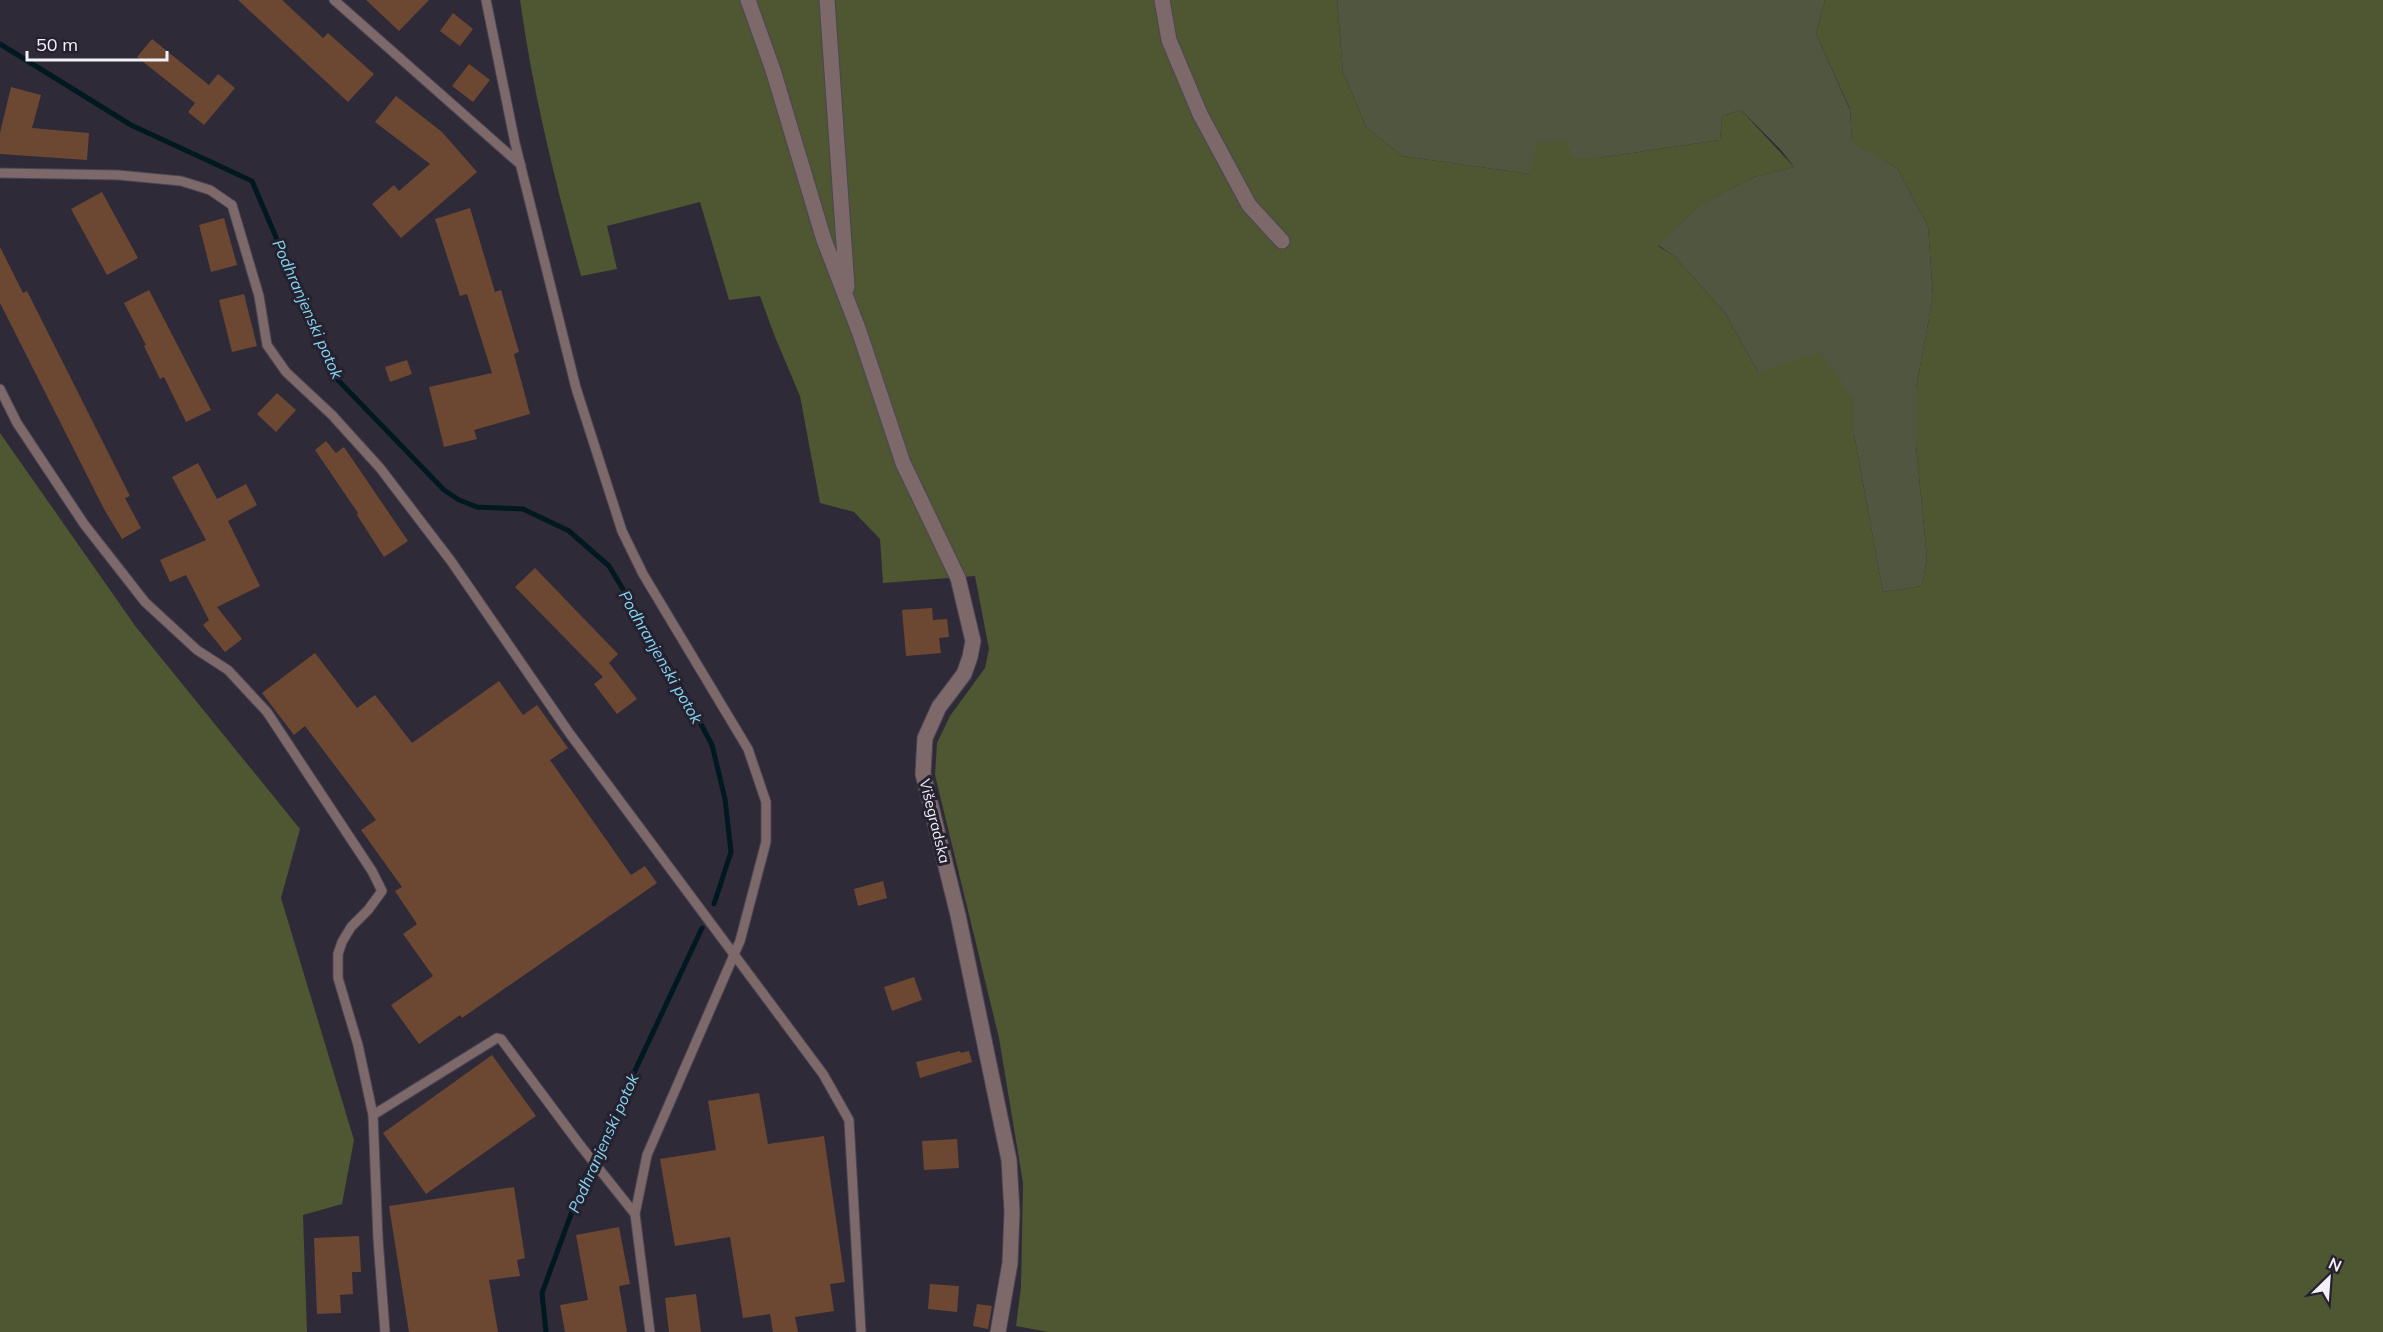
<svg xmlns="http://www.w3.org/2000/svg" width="2383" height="1332" viewBox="0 0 2383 1332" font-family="Mulish,sans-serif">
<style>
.green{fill:#50563f}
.forest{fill:#4e5731}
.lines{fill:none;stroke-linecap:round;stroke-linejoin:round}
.stream{stroke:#001820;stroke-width:5}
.building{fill:#6c4833}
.service-casing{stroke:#4a4653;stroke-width:11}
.minor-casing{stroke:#4a4653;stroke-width:17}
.service{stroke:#7e696a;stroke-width:9}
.minor{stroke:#7e696a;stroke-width:15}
.labels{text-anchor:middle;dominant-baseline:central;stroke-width:6;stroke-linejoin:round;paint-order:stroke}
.street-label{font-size:15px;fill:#f3f0f9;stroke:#25212e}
.water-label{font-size:16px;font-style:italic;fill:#83d5f2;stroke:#25212e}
</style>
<rect width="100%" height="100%" fill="#2f2a38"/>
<!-- green -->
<path class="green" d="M1337,0H1825L1816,34L1850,110L1852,142L1897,168L1928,226L1933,296L1916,389V445L1927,558L1922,586L1883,592L1854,434V401L1758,372L1725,313L1674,256L1658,245L1700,204L1754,177L1794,167L1781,150L1741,110L1722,116L1720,140L1598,158H1574L1530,174L1402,156L1366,127L1343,72Z"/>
<!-- forest -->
<path class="forest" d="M520,0H1337L1343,72L1366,127L1402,156L1529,174L1537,142L1565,140L1574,158H1598L1720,140L1722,116L1741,110L1794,167L1754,177L1701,204L1658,246L1674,256L1725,313L1758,372L1820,352L1854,401V434L1883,592L1922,586L1927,558L1916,445V389L1933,296L1928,226L1897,168L1852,143L1850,109L1816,34L1825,0H2383V1332H1048L1016,1326L1021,1287L1023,1183L999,1038L935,775L937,743L950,716L985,668L989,649L975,576L883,583L880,539L854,512L820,503L800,396L775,337L760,296L729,300L700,202L607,226L617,269L581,276C556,185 533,94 520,0Z
M0,433L136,627L300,829L281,898L354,1140L342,1204L303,1215L307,1332H0Z"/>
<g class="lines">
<!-- stream -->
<path class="stream" d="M0,44L131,125L252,181L336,378L444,490L459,500L477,507L523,509L569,531L609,566L677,679L712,745L725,799L731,852L714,904
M546,1332L542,1293L584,1179L702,928"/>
</g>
<!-- building -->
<path class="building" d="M238,0H282L323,38L328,33L374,74L348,102Z
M366,0H429L399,31Z
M453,13L473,29L460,46L440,31Z
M152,39L209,85L218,74L235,88L204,125L188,112L195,103L137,57Z
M469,64L490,80L473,102L452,86Z
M11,87L41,95L32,128L89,133L87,160L0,154V133Z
M396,96L442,132L477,172L401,238L372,204L394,185L399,191L430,164L375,122Z
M102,192L138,258L107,275L71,209Z
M470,208L495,292L501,290L519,352L514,354L530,414L474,430L477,439L444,447L429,387L492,373L467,294L460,296L435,219Z
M224,218L237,265L211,272L199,225Z
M0,247L23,293L27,291L130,496L125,498L141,528L122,539L104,509L0,303Z
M149,290L211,410L186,422L164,377L160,379L144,346L146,345L124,303Z
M244,294L257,346L232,352L219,300Z
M407,360L412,374L390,382L385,367Z
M277,393L296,410L276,432L257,414Z
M326,441L336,453L344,447L408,541L384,557L357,515L358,513L315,450Z
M198,463L217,499L246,484L257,505L228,521L260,586L217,607L242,639L225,652L203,625L209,620L186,575L170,582L160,560L206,540L172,477Z
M535,568L618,654L609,663L637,699L617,714L594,684L603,677L515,587Z
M932,608L933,620L947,619L949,637L939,638L941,653L906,656L902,610Z
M315,653L357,708L375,695L412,743L499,681L523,715L537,705L568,748L550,760L631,875L645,866L657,883L462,1018L460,1015L419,1044L391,1005L433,976L403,934L417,924L395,891L402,887L361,830L376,820L305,726L294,735L262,693Z
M883,881L887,898L858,906L854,889Z
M914,977L922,1000L892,1011L884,987Z
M960,1051L961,1053L969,1051L972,1062L920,1078L916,1062Z
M492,1055L536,1116L426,1194L383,1133Z
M759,1093L768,1144L824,1136L845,1282L830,1284L834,1311L795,1317L798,1332H773L770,1314L743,1318L730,1237L675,1246L660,1159L716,1150L708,1101Z
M957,1139L959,1168L924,1170L922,1141Z
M514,1187L525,1258L517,1260L520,1276L489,1280L498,1332H409L389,1206Z
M619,1227L630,1284L619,1286L627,1332H565L560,1305L588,1300L576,1235Z
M359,1236L361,1272H352L353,1294L340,1295L341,1313L317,1314L314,1238Z
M930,1284L959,1286L957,1312L928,1309Z
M696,1294L701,1332H669L665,1298Z
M977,1304L992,1306L988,1329L973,1326Z"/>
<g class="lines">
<!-- service casing -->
<g class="service-casing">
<path id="service" d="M334,0L521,165
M486,0L515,143L576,388L622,531L643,574L748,749L766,802V842L740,941L647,1155L635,1214L650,1332
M0,173L118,175L181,181L210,190L232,205L259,296L267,345L286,372L332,415L380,468L451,561L570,734L823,1074L849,1120L861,1332
M0,389L17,423L84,524L145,602L197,650L228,670L267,712L372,871L382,891L368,910L351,927L342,942L338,954V978L358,1045L373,1115
M385,1332L378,1239L373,1115L497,1038L501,1039L580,1145L635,1214"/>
</g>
<!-- minor casing -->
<g class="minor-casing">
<path id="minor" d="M748,0L773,70L824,240L859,331L903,463L958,578L973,641L970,657L964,674L939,707L925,738L923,774L958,915L1009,1160L1012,1212L1010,1263L998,1332
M827,0L847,287
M1162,0L1169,40L1200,114L1249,205L1282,241"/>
</g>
<!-- service -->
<use href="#service" class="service"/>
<!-- minor -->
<use href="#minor" class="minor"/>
</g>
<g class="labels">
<!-- street labels -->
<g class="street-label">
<text transform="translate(935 821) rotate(76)">Višegradska</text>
</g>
<!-- water labels -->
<g class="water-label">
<text transform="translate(308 309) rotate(66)">Podhranjenski potok</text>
<text transform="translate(661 657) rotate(60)">Podhranjenski potok</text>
<text transform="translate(603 1143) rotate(-66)">Podhranjenski potok</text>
</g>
</g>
<!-- north arrow -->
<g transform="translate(2329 1278) rotate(25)" stroke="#25212e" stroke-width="4.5" paint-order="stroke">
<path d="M0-4.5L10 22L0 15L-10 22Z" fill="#f3f0f9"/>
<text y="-9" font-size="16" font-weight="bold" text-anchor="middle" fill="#f3f0f9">N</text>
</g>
<!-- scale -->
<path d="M27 51v9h140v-9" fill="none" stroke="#f3f0f9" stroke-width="3"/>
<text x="36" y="51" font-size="18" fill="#f3f0f9" stroke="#25212e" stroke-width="4.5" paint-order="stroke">50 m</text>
</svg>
